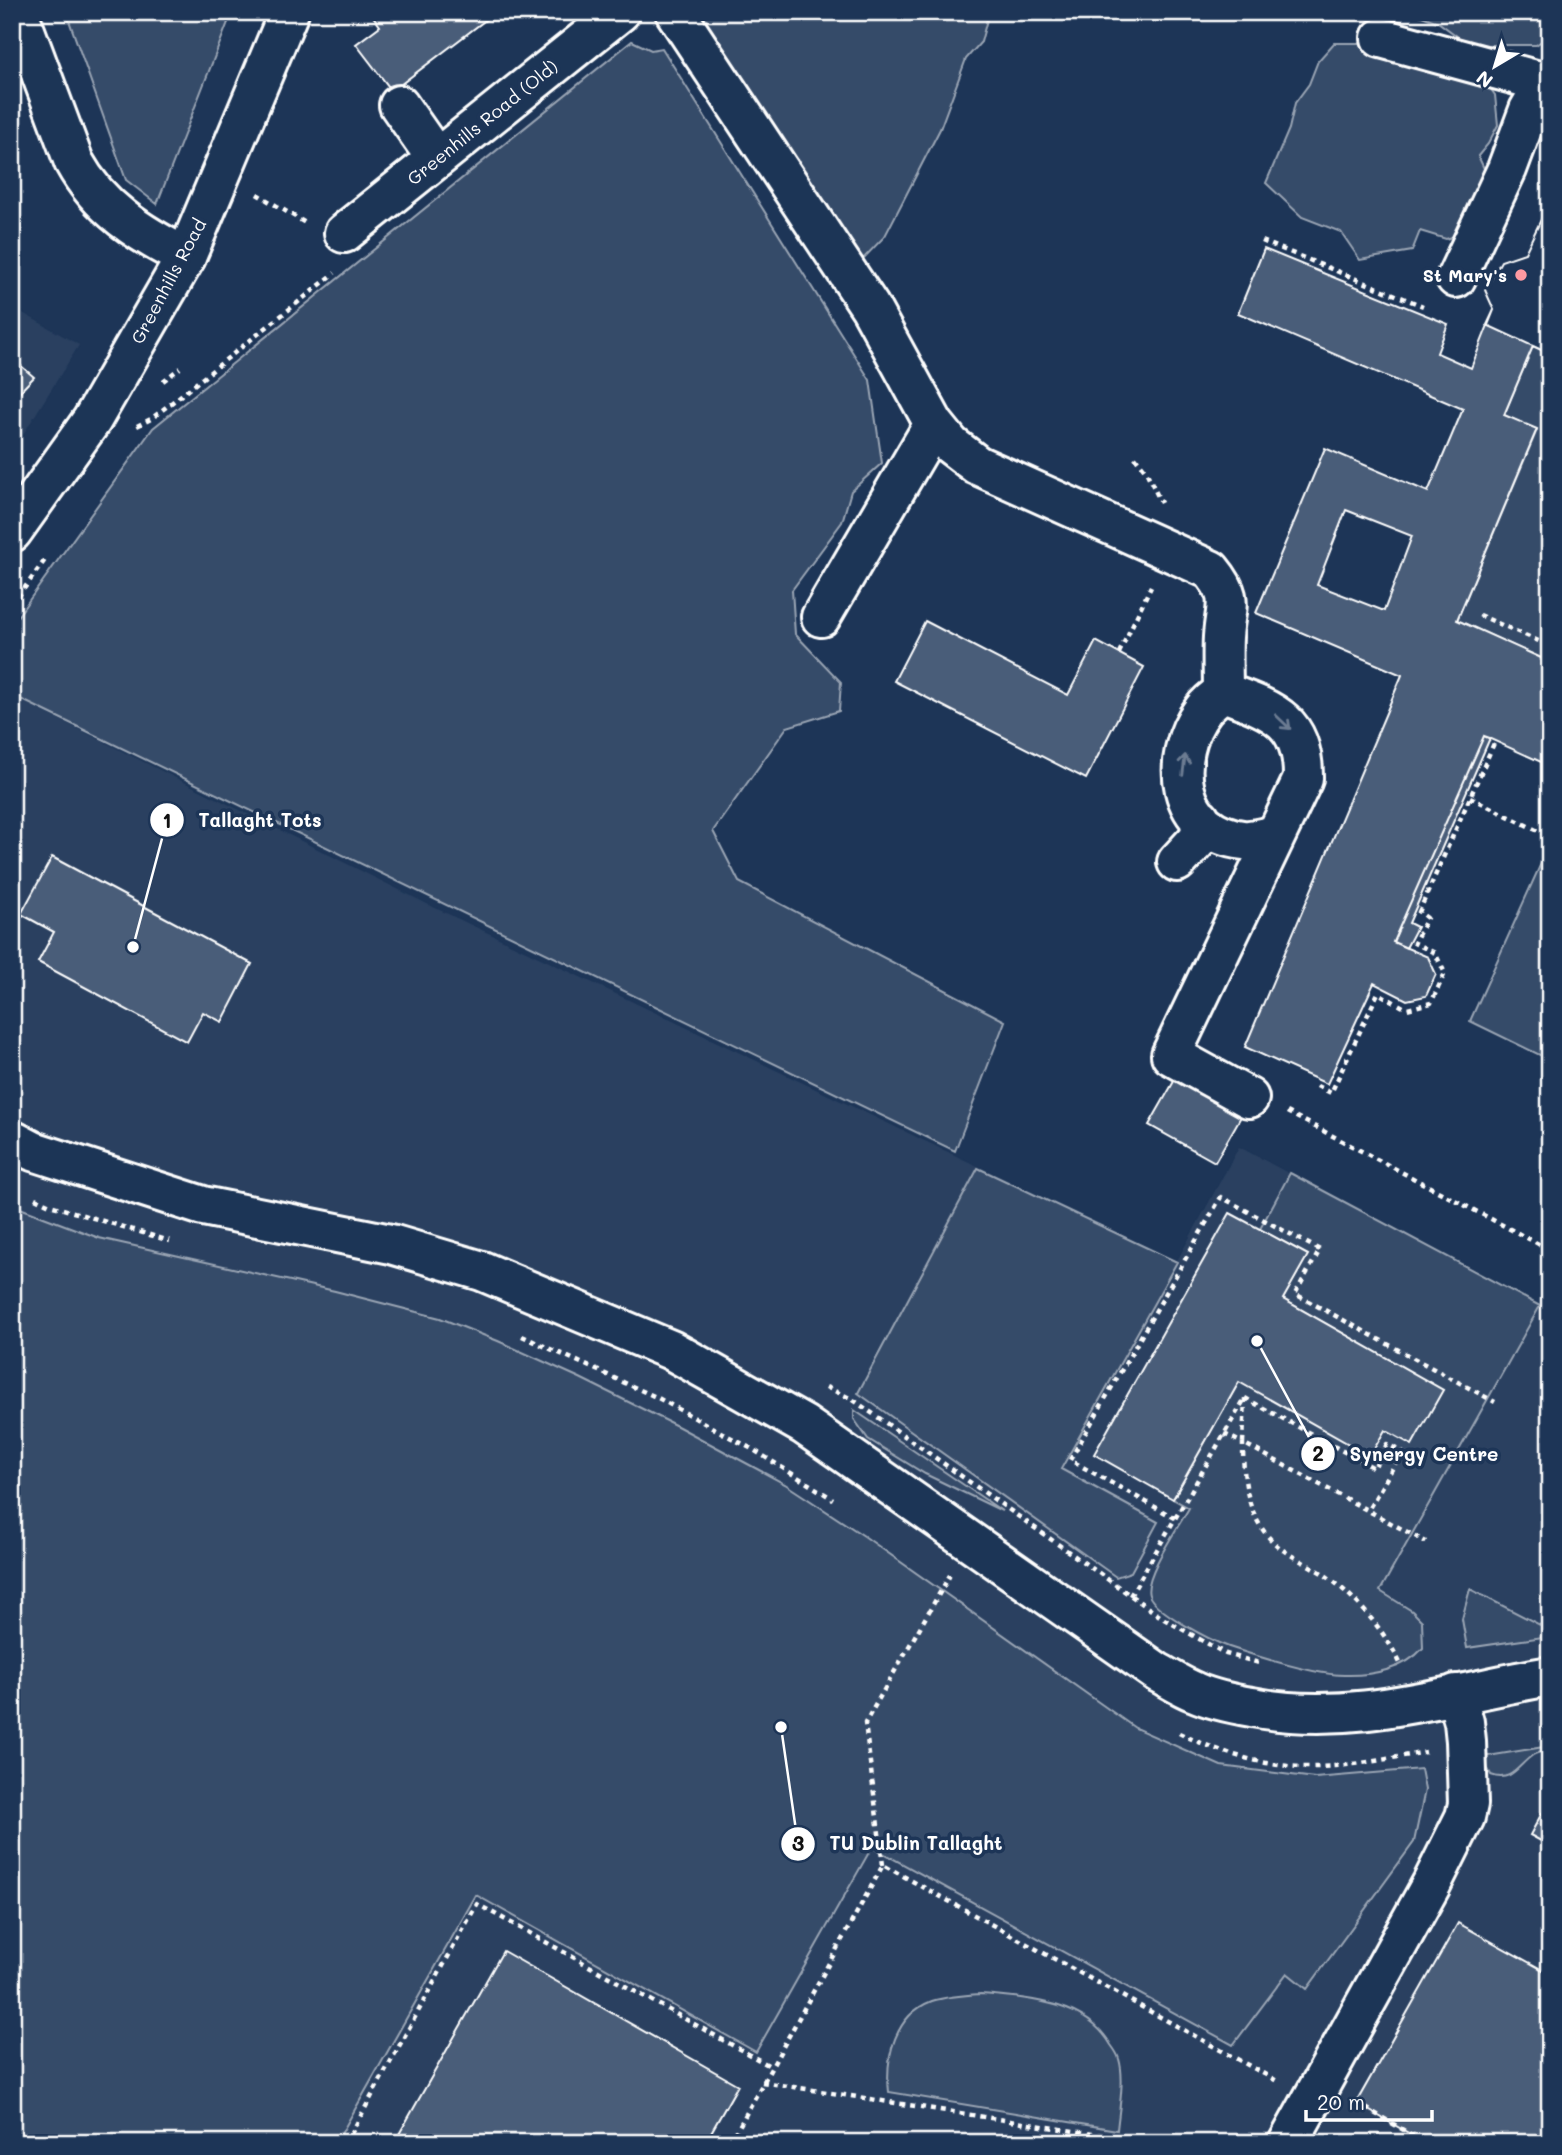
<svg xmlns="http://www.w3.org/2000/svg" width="1562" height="2155" viewBox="0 0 1562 2155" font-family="Mali,sans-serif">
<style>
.built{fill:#2a4161}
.green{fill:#364b69;stroke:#9aa5b4;stroke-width:2}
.building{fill:#4a5d79;stroke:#fff;stroke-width:2;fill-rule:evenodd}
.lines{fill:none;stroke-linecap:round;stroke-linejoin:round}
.minor-casing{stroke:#fff;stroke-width:44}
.major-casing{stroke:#fff;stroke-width:44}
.path{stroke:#fff;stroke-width:4.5;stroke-dasharray:5 5;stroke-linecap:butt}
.minor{stroke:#1d3557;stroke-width:38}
.major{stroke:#1d3557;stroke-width:38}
.oneway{stroke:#6c7c92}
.poi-dot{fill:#ff9aa2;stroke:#1d3557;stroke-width:2.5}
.labels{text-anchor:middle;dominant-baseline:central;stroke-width:7;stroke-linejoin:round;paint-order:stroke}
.street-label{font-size:18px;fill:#fff;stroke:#1d3557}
.poi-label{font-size:18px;font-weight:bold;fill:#fff;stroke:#1d3557;text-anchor:end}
.leader{fill:none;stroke:#fff;stroke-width:2.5}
.callout-dot{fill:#fff;stroke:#1d3557;stroke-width:2.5}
.mark-label{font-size:21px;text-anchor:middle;font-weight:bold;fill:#111}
.callout-label{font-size:19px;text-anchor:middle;font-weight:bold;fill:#fff;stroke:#1d3557;stroke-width:7;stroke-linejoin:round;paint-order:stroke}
</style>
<rect width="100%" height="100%" fill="#1d3557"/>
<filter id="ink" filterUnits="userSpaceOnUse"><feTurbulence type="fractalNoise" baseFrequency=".0143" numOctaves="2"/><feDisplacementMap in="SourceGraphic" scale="14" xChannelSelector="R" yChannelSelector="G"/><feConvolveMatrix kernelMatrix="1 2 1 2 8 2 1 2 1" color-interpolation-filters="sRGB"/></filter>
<g filter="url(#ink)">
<!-- built -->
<path class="built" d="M12,307L79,345L12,452Z
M12,696L429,905L1177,1261L1239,1147L1550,1311V2143H12Z"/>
<!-- green -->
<path class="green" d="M66,12H232L157,204L126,180Z
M710,12H989L981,42L966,59L940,129L885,236L862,260L700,24Z
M1411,12H1550V35L1536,45H1469L1438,22Z
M1405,37L1476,69L1495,95L1498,125L1488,144L1478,156L1490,181L1461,234L1446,239L1420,231L1412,251L1360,260L1341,232L1302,217L1266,183L1289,129L1295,103L1309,84L1318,61L1334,43H1359Z
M632,41L651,50L662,48L870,380L882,463L851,491L842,522L792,590L795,634L841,682L839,711L787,727L713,831L739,882L1005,1021L955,1151L12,695V624L153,428Z
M1533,346L1550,354V662L1457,620L1537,430L1504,415Z
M1547,850L1550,851V1060L1470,1021Z
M978,1168L1177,1262L1061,1469L1158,1522L1131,1572L1116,1577L858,1393Z
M1290,1173L1540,1306L1380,1591L1412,1611L1422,1621L1423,1648C1405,1669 1372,1676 1344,1675C1314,1675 1259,1657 1229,1647C1212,1641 1155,1612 1149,1595C1143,1577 1179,1526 1189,1508L1173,1499L1239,1382L1385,1430L1442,1390L1283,1299L1307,1255L1260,1229Z
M12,1205L99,1238L335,1291L440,1318L498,1341L580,1378L679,1427L785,1484L864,1536L1135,1728L1221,1766L1315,1778L1421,1769L1425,1790L1414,1842L1307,1989L1287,1973L1233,2045L872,1847L756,2052L476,1895L336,2143H12Z
M854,1410L1002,1511L925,1474L868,1439L854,1419Z
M1470,1589L1550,1630V1636L1467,1648L1462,1619Z
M1550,1746V1751C1544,1752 1538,1752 1533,1755C1518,1765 1512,1783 1491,1775L1482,1757Z
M981,1994C1026,1998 1086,2001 1111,2045C1114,2049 1118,2055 1119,2059C1125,2079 1119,2109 1117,2130L889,2092C885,2057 895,2015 932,2001C948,1996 964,1995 981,1994Z"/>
<!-- building -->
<path class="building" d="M370,12H496L392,91L356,44L380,26Z
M1550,201V354L1533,346L1504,415L1537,429L1457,620L1550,662V766L1484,736L1393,942L1428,957L1436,974L1426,996L1407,1000L1374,983L1327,1084L1245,1047L1402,675L1256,613L1325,448L1428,492L1463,409L1238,313L1264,249L1448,324L1437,353L1471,368L1494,310L1485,290L1501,261L1525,253ZM1346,510L1412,536L1384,611L1317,585Z
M1550,201V354L1487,325L1494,310L1485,290L1501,261L1525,253Z
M13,359L34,377L12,400V360Z
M925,621L1068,695L1096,641L1144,667L1086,779L894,681Z
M1484,736L1490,738L1409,923L1417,927L1406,948L1393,942Z
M52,857L252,964L222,1022L203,1012L187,1042L38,962L54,932L21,914Z
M1177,1076L1243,1113L1215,1162L1149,1125Z
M1230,1213L1308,1255L1283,1299L1443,1390L1412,1445L1385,1430L1370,1456L1239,1382L1173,1499L1094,1454Z
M1542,1813L1550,1818V1846L1530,1835Z
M1458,1923L1550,1974V2143H1426L1356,2103Z
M503,1951L738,2085L705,2143H394Z"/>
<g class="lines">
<!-- minor casing -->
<g class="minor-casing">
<path id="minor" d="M18,12L74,162C99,208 140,234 186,257
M675,12L870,307L934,424L951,445L977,465L1211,570C1235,599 1225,605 1223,637C1222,655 1223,673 1223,692C1216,697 1208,703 1203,710C1168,757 1176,832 1243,840C1253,841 1266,837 1276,835
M1381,38L1550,84
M399,105L436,158
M344,233L620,12
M1456,278L1507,169L1529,110L1545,82
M821,617L934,424
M1223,692C1272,710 1304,719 1303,779L1171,1055L1249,1098
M1177,862L1201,836L1200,818
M12,1140L33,1151L203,1206L391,1244L482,1271L671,1350L804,1425L1157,1672C1170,1679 1182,1687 1195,1692C1213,1700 1234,1704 1252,1707C1355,1727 1449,1693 1550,1676
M1288,2143L1431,1885L1465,1817L1468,1804L1466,1741L1464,1722L1456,1694"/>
</g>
<!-- major casing -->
<g class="major-casing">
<path id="major" d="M12,532L92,420L186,257L289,12"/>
</g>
<!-- path -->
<path class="path" d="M257,194L307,224
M1262,241L1423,306
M163,381L180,368
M137,426L151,419L335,273
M1135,457L1146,471L1161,503
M12,605L45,560
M1479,615L1550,646
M1119,653L1151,586
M1470,797L1550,837
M1317,1086L1331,1093L1378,993L1407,1009L1431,1003L1445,973L1435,953L1414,943L1427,918L1419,912L1495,741
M1287,1112L1550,1250
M35,1198L50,1205L170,1241
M522,1336L658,1398L752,1449L833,1499
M826,1387L852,1399L1164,1619L1226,1654L1263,1664
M1245,1398L1374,1468L1387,1444L1402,1452L1368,1510
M1245,1398L1243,1443L1426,1542
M1224,1434L1243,1443C1243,1481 1247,1521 1279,1547C1293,1558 1310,1565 1325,1575C1356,1597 1385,1631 1401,1665
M1175,1518L1070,1460L1221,1197L1320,1250L1295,1294L1495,1402
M1130,1596L1244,1400
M1179,1733C1216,1751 1261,1766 1303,1767C1344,1768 1386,1759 1426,1752
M1542,1813L1550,1818
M883,1865L865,1723L950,1575
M762,2082L1150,2143
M1357,2103L1426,2143
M346,2143L477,1904L770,2066
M730,2143L883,1865L1277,2081"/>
<!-- minor -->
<use href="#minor" class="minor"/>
<!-- major -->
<use href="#major" class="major"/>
</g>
<!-- one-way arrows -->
<defs><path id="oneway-shaft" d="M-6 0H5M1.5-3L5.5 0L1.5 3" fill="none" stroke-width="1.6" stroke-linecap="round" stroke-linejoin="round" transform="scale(1.75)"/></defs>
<g class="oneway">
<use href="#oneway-shaft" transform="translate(1283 722) rotate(44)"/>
<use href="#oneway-shaft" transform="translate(1184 765) rotate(-83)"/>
</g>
</g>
<!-- markers -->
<circle class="poi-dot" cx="1521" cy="275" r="7"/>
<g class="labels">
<!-- street labels -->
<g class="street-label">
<text transform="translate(482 122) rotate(-39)">Greenhills Road (Old)</text>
<text transform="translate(168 281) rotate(-62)">Greenhills Road</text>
</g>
<!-- poi labels -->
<g class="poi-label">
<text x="1507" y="275">St Mary's</text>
</g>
</g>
<!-- callouts -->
<path class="leader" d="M133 947L167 820M1257 1341L1318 1454M781 1727L798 1844"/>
<g class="callout-dot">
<circle cx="133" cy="947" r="7"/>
<circle cx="1257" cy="1341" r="7"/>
<circle cx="781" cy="1727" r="7"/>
<circle cx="167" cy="820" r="18"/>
<circle cx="1318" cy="1454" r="18"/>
<circle cx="798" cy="1844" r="18"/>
</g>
<g class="mark-label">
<text x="167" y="828">1</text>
<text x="1318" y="1461">2</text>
<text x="798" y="1851">3</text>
</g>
<g class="callout-label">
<text x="260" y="827">Tallaght Tots</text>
<text x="1424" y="1461">Synergy Centre</text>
<text x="916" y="1850">TU Dublin Tallaght</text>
</g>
<!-- margin -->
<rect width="1562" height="2155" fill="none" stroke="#1d3557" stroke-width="42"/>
<rect x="21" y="21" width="1520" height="2113" fill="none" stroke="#fff" stroke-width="2.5" filter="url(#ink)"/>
<!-- north arrow -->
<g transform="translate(1495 66) rotate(218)" stroke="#1d3557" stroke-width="5" paint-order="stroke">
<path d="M0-5L12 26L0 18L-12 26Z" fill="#ffffff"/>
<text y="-10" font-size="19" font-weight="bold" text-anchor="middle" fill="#ffffff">N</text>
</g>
<!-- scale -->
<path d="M1306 2110v10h126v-10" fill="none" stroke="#ffffff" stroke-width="3.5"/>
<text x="1317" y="2110" font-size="21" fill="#ffffff" stroke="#1d3557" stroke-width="5" paint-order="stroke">20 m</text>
</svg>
